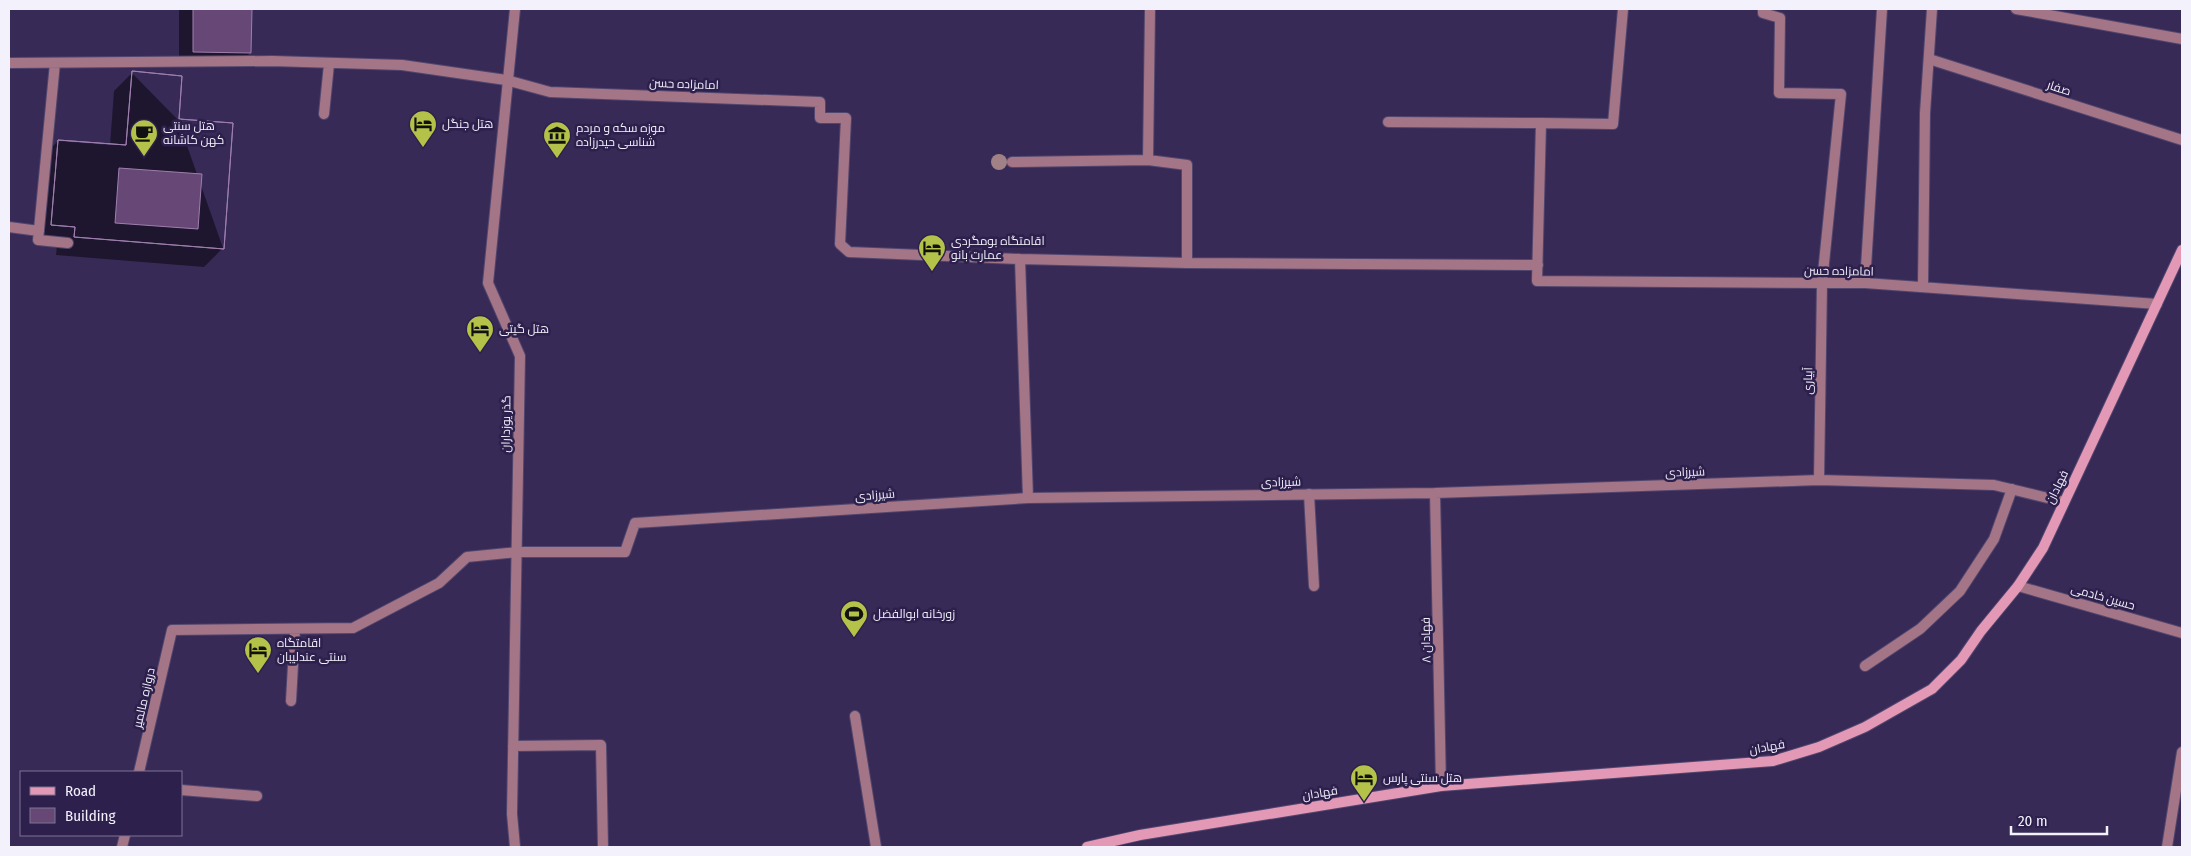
<svg xmlns="http://www.w3.org/2000/svg" width="2191" height="856" viewBox="0 0 2191 856" font-family="'Fira Sans Condensed',Cairo,sans-serif">
<style>
.shadow{fill:#0007}
.building{fill:#674775;stroke:#9e7ead;fill-rule:evenodd}
.lines{fill:none;stroke-linecap:round;stroke-linejoin:round}
.lane-casing{stroke:#51466e;stroke-width:12}
.street-casing{stroke:#51466e;stroke-width:12}
.secondary-casing{stroke:#51466e;stroke-width:12}
.lane{stroke:#a47586;stroke-width:10}
.street{stroke:#a47586;stroke-width:10}
.secondary{stroke:#e398b5;stroke-width:10}
.tree{fill:#a18185}
.labels{text-anchor:middle;dominant-baseline:central;stroke-width:5;stroke-linejoin:round;paint-order:stroke}
.street-label{font-size:12px;fill:#f3f1fc;stroke:#2d204c}
.poi-label{font-size:12px;fill:#f3f1fc;stroke:#2d204c;text-anchor:start}
</style>
<rect width="100%" height="100%" fill="#372a57"/>
<!-- shadow -->
<path class="shadow" d="M179,9H251L250,53L235,67H179Z
M132,73L178,120L223,248L204,267L56,255L57,245L34,243L40,159L58,141L110,145L114,91Z"/>
<!-- building -->
<path class="building" d="M193,9H252L251,53L193,52Z
M132,71L182,76L179,119L233,123L224,249L74,237L75,227L51,225L58,140L126,145ZM119,168L202,174L198,229L115,223Z
M132,71L182,76L179,119L233,123L224,249L74,237L75,227L51,225L58,140L126,145Z"/>
<g class="lines">
<!-- lane casing -->
<g class="lane-casing">
<path id="lane" d="M1150,9L1148,160L1187,165V263L1538,265
M1623,9L1613,124L1541,123L1537,281L1822,283L1841,94L1779,93L1780,18L1763,13V9
M2016,9L2182,39
M1929,59L2182,140
M9,63L272,61L402,65L506,80L550,92L820,102V118H846L840,244L849,252L1020,259
M55,63L38,240L68,243
M324,114L329,64
M1388,122L1541,123
M1012,162L1148,160
M9,227L39,231
M1309,494L1314,586
M1028,498L1020,259L1187,263
M2167,847L2182,752"/>
</g>
<!-- street casing -->
<g class="street-casing">
<path id="street" d="M515,9L488,283L520,356L512,814L515,847
M1865,283L1882,9
M1923,287L1925,113L1932,9
M1819,480L1822,283H1865L2157,304
M1435,493L1441,786
M2018,586L2182,633
M1865,666L1920,629L1960,591L1994,539L2012,489
M291,701L295,629
M855,716L876,847
M513,746L601,745L603,847
M139,772L172,630L353,628L439,583L467,557L517,552H625L635,523L1028,498L1435,493L1819,480L1994,485L2064,502
M181,790L257,796
M122,847L125,835"/>
</g>
<!-- secondary casing -->
<g class="secondary-casing">
<path id="secondary" d="M1087,847L1140,835L1441,786L1773,761L1819,747L1865,727L1932,689L1961,660L1981,631L2018,586L2043,548L2182,250"/>
</g>
<!-- lane -->
<use href="#lane" class="lane"/>
<!-- street -->
<use href="#street" class="street"/>
<!-- secondary -->
<use href="#secondary" class="secondary"/>
</g>
<!-- trees -->
<circle class="tree" cx="999" cy="162" r="8"/>
<!-- icons -->
<defs>
<g id="hotel-pin" transform="scale(1.4375)"><path d="M0 17L-7.5 6A9.5 9.5 0 1 1 7.5 6Z" fill="#b5c249" stroke="#2d204c"/><path d="M-6-4.5h1.5V1H6V5H4.5V3h-9V5H-6ZM-4 0a1.8 1.8 0 1 1 3.6 0ZM.5 0V-2.5h3Q6-2.5 6 0Z" fill="#111"/></g>
<g id="cafe-pin" transform="scale(1.4375)"><path d="M0 17L-7.5 6A9.5 9.5 0 1 1 7.5 6Z" fill="#b5c249" stroke="#2d204c"/><path d="M-5.5-4.5H6V0H3Q3 3.5 0 3.5H-2.5Q-5.5 3.5-5.5 0ZM3-3.2v2h1.7v-2ZM-6 4.5H4V6H-6Z" fill="#111"/></g>
<g id="museum-pin" transform="scale(1.4375)"><path d="M0 17L-7.5 6A9.5 9.5 0 1 1 7.5 6Z" fill="#b5c249" stroke="#2d204c"/><path d="M0-6L6-3V-2H-6V-3ZM-5-1h2V3h-2ZM-1-1h2V3h-2ZM3-1h2V3H3ZM-6 4H6V6H-6Z" fill="#111"/></g>
<g id="stadium-pin" transform="scale(1.4375)"><path d="M0 17L-7.5 6A9.5 9.5 0 1 1 7.5 6Z" fill="#b5c249" stroke="#2d204c"/><path d="M0-5a6.5 5 0 1 0 0 10a6.5 5 0 1 0 0-10ZM-3.5-1.8h7v3.6h-7Z" fill="#111"/></g>
</defs>
<g fill-rule="evenodd">
<use href="#hotel-pin" x="423" y="124"/>
<use href="#cafe-pin" x="144" y="133"/>
<use href="#museum-pin" x="557" y="135"/>
<use href="#hotel-pin" x="932" y="248"/>
<use href="#hotel-pin" x="480" y="329"/>
<use href="#stadium-pin" x="854" y="614"/>
<use href="#hotel-pin" x="258" y="650"/>
<use href="#hotel-pin" x="1364" y="778"/>
</g>
<g class="labels">
<!-- street labels -->
<g class="street-label">
<text transform="translate(684 84) rotate(2)">امامزاده حسن</text>
<text transform="translate(2059 88) rotate(18)">صفار</text>
<text transform="translate(1839 271) rotate(1)">امامزاده حسن</text>
<text transform="translate(1808 381) rotate(-89)">آبیاری</text>
<text transform="translate(506 424) rotate(-89)">گذر يوزداران</text>
<text transform="translate(1685 472) rotate(-2)">شیرزادی</text>
<text transform="translate(1281 482) rotate(-1)">شیرزادی</text>
<text transform="translate(2057 487) rotate(-64)">فهادان</text>
<text transform="translate(875 495) rotate(-4)">شیرزادی</text>
<text transform="translate(2103 597) rotate(16)">حسین خادمی</text>
<text transform="translate(1426 640) rotate(-91)">فهادان ۸</text>
<text transform="translate(144 698) rotate(-77)">دروازه مالمیر</text>
<text transform="translate(1767 747) rotate(-10)">فهادان</text>
<text transform="translate(1320 793) rotate(-9)">فهادان</text>
</g>
<!-- poi labels -->
<g class="poi-label">
<text x="442" y="124">هتل جنگل</text>
<text x="163" y="126">هتل سنتی<tspan x="163" dy="14">کهن کاشانه</tspan></text>
<text x="576" y="128">موزه سکه و مردم<tspan x="576" dy="14">شناسی حیدرزاده</tspan></text>
<text x="951" y="241">اقامتگاه بومگردی<tspan x="951" dy="14">عمارت بانو</tspan></text>
<text x="499" y="329">هتل گیتی</text>
<text x="873" y="614">زورخانه ابوالفضل</text>
<text x="277" y="643">اقامتگاه<tspan x="277" dy="14">سنتی عندلیبان</tspan></text>
<text x="1383" y="778">هتل سنتی پارس</text>
</g>
</g>
<!-- border -->
<rect width="2191" height="856" fill="none" stroke="#f3f1fc" stroke-width="20"/>
<!-- legend -->
<rect x="20" y="771" width="162" height="65" fill="#2d204c" stroke="#7c7492"/>
<rect x="30" y="787" width="25" height="8" fill="#e398b5" stroke="#7c7492"/>
<text x="65" y="796" font-size="15" fill="#f3f1fc">Road</text>
<rect x="30" y="808" width="25" height="15" fill="#674775" stroke="#7c7492"/>
<text x="65" y="821" font-size="15" fill="#f3f1fc">Building</text>
<!-- scale -->
<path d="M2011 826v8h96v-8" fill="none" stroke="#f3f1fc" stroke-width="2.5"/>
<text x="2018" y="826" font-size="15" fill="#f3f1fc" stroke="#2d204c" stroke-width="4" paint-order="stroke">20 m</text>
</svg>
